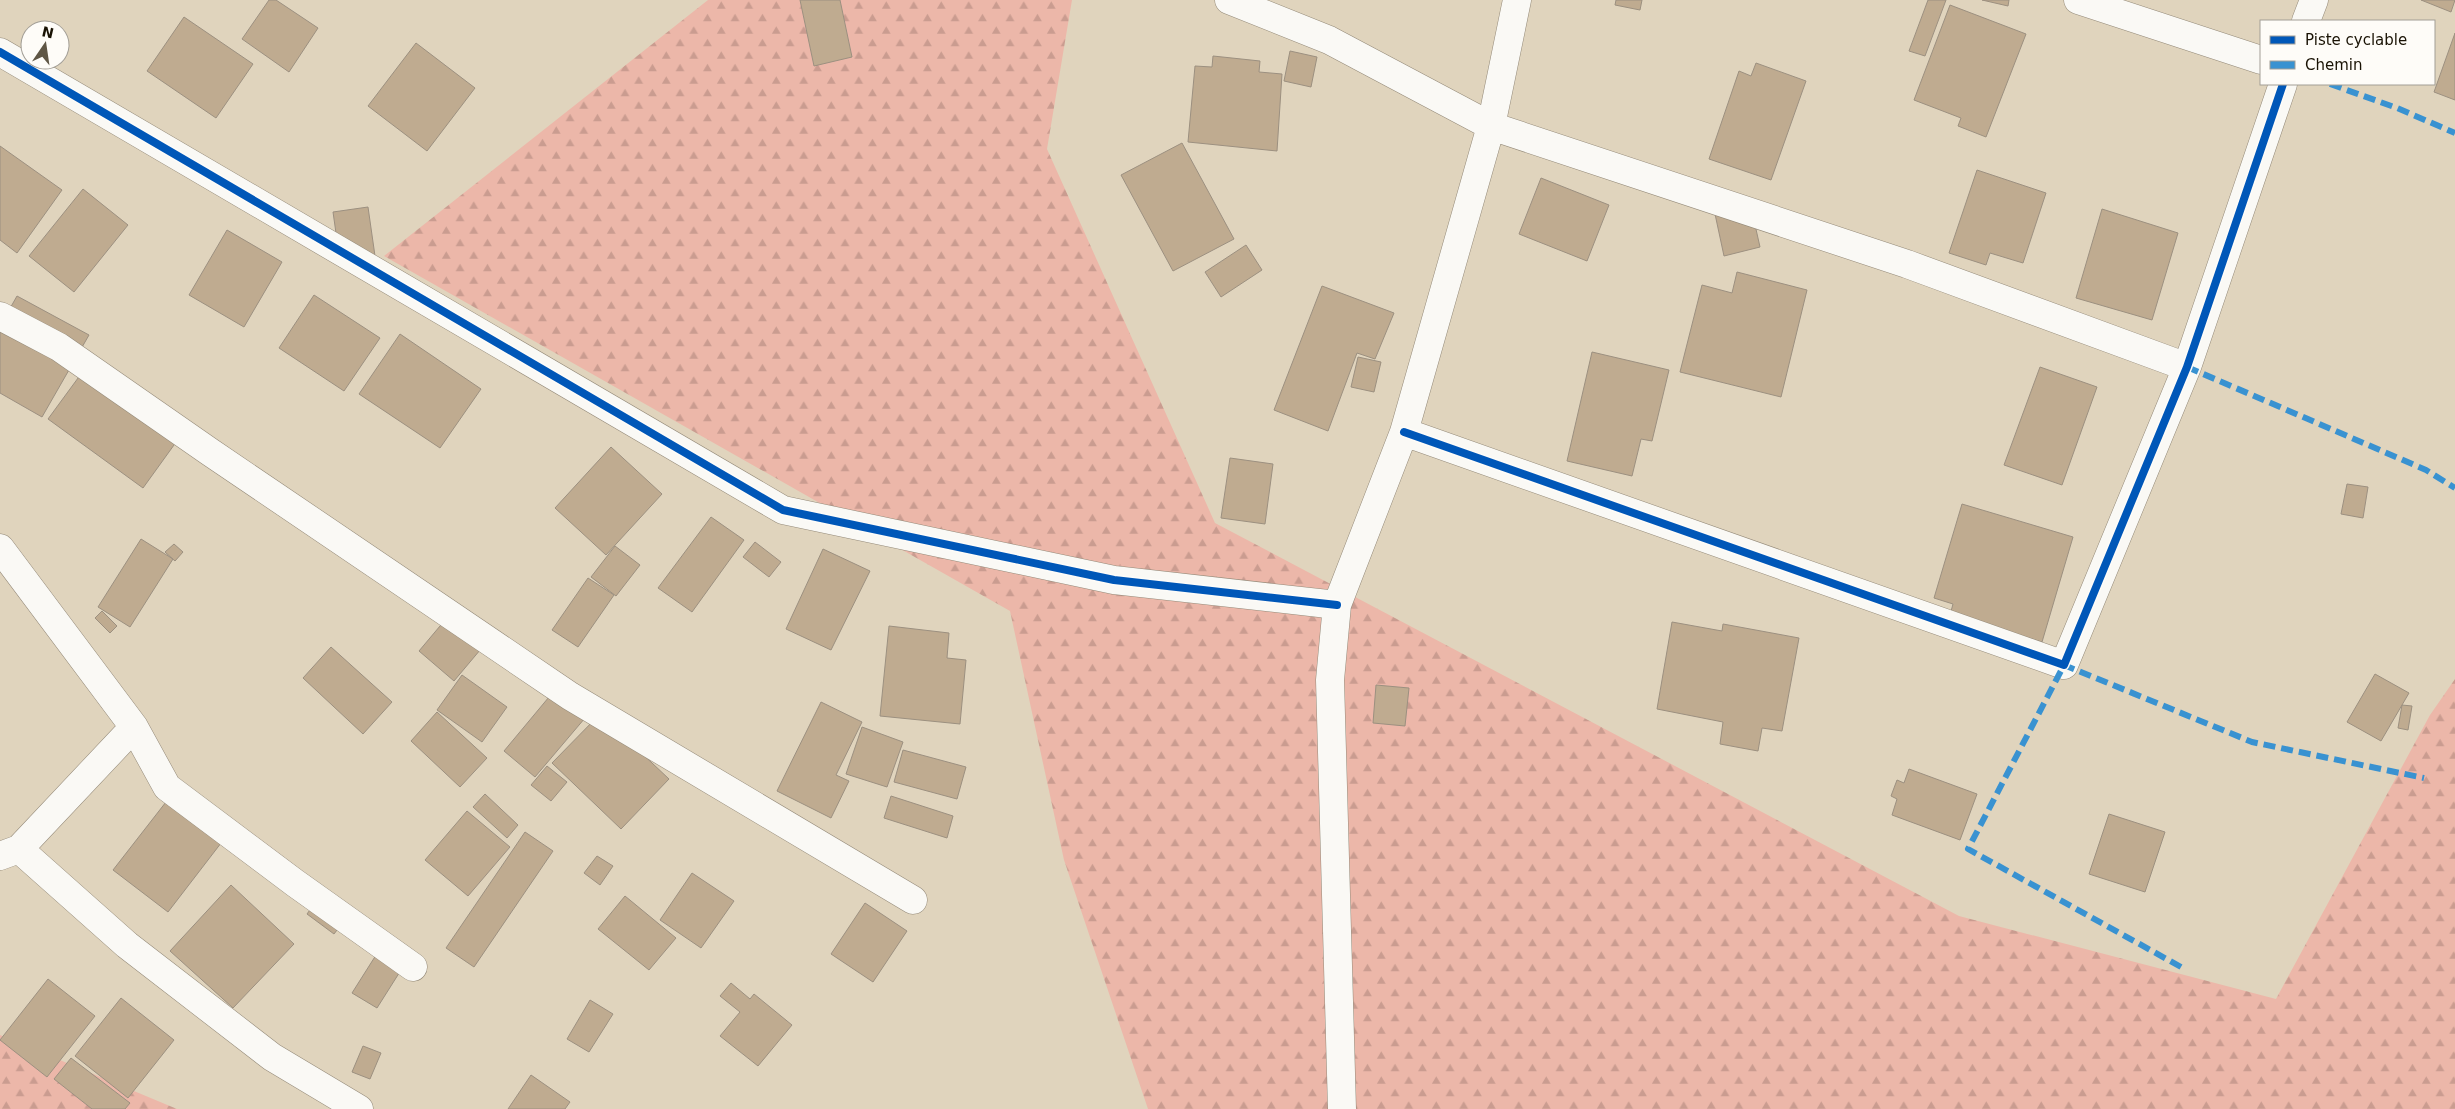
<svg xmlns="http://www.w3.org/2000/svg" width="2455" height="1109" viewBox="0 0 2455 1109" font-family="'DejaVu Sans',sans-serif">
<style>
.forest{fill:url(#forest-firs)}
.building{fill:#bfab90;stroke:#9c9080}
.lines{fill:none;stroke-linecap:round;stroke-linejoin:round}
.street-casing{stroke:#948a79;stroke-width:29}
.street{stroke:#faf9f5;stroke-width:28}
.quiet{stroke:#3992d1;stroke-width:6;stroke-dasharray:12 6;stroke-linecap:butt}
.cycleway-casing{stroke:#fefcf8;stroke-width:11}
.cycleway{stroke:#0057b8;stroke-width:8}
</style>
<defs>
<pattern id="forest-firs" width="22" height="20" patternUnits="userSpaceOnUse" patternTransform="scale(1.25)"><rect width="22" height="20" fill="#ecb7a9"/><path d="M5 1l3.5 6h-7zM16 11l3.5 6h-7z" fill="#ca9c90"/></pattern>
</defs>
<rect width="100%" height="100%" fill="#e0d4bd"/>
<!-- forest -->
<path class="forest" d="M708,0H1072L1047,149L1215,523L1959,916L2276,999L2430,715L2455,679V1109H1148L1064,860L1010,611L384,256Z
M0,1035L177,1109H0Z"/>
<!-- building -->
<path class="building" d="M269,0H276L318,28L289,72L242,39Z
M800,0H840L852,57L814,66Z
M1616,0H1642L1640,10L1615,5Z
M1928,0H1946L1925,56L1909,51Z
M1982,0H2009L2008,6Z
M2421,0H2455L2451,12Z
M1950,5L2026,34L1986,137L1958,126L1961,118L1914,100Z
M184,17L253,64L216,118L147,71Z
M2455,33V100L2434,92Z
M416,43L475,88L427,151L368,106Z
M1290,51L1317,57L1311,87L1284,81Z
M1213,56L1260,61L1259,72L1282,74L1277,151L1188,142L1195,66L1212,67Z
M1756,63L1806,81L1771,180L1709,159L1739,71L1751,76Z
M1182,143L1234,239L1173,271L1121,175Z
M0,146L62,190L17,253L0,240Z
M1977,170L2046,193L2023,263L1990,253L1986,265L1949,253Z
M1541,178L1609,205L1587,261L1519,234Z
M83,189L128,225L74,292L29,256Z
M368,207L375,256L340,261L333,212Z
M2102,209L2178,233L2152,320L2076,298Z
M1715,214L1753,216L1760,247L1724,256Z
M227,230L282,262L244,327L189,295Z
M1246,245L1262,270L1221,297L1205,272Z
M1737,272L1807,290L1781,397L1680,372L1702,285L1732,293Z
M1322,286L1394,313L1375,359L1357,353L1328,431L1274,410Z
M314,295L380,338L344,391L279,348Z
M17,296L89,335L42,417L0,393V326Z
M400,334L481,389L440,448L359,394Z
M1592,352L1669,370L1652,441L1641,439L1632,476L1567,461Z
M1358,357L1381,362L1374,392L1351,387Z
M92,359L187,427L143,488L48,419Z
M2040,367L2097,387L2062,485L2004,465Z
M611,447L662,494L606,555L555,508Z
M1230,458L1273,464L1265,524L1221,518Z
M2347,484L2368,487L2363,518L2341,514Z
M1962,504L2073,537L2042,642L1950,615L1953,604L1934,598Z
M711,517L744,540L692,612L658,588Z
M141,539L173,559L130,627L98,607Z
M755,542L781,562L769,577L743,557Z
M174,544L183,552L175,561L165,552Z
M615,546L640,565L616,596L591,577Z
M823,549L870,571L831,650L786,629Z
M588,578L614,595L578,647L552,630Z
M456,607L491,637L454,681L419,651Z
M102,611L117,626L110,633L95,618Z
M1672,622L1722,631L1723,624L1799,638L1782,731L1762,728L1758,751L1720,744L1723,722L1657,709Z
M889,626L949,633L947,658L966,660L960,724L880,716Z
M331,647L392,702L363,734L303,678Z
M2375,674L2409,693L2381,741L2347,722Z
M462,675L507,707L482,742L437,710Z
M1376,685L1409,688L1405,726L1373,723Z
M554,691L585,718L535,777L504,751Z
M821,702L862,722L836,775L849,781L831,818L777,791Z
M2402,705L2412,706L2408,730L2398,728Z
M437,712L487,758L460,787L411,741Z
M600,714L669,779L621,829L552,763Z
M862,727L903,742L887,787L846,774Z
M903,750L966,767L957,799L894,782Z
M547,766L567,782L551,801L531,785Z
M1909,769L1977,794L1960,840L1892,815L1897,799L1891,796L1897,780L1904,783Z
M173,793L228,834L168,912L113,870Z
M485,794L518,825L507,838L473,807Z
M891,796L953,816L947,838L884,818Z
M467,811L510,847L468,896L425,860Z
M2109,814L2165,832L2145,892L2089,874Z
M525,832L553,851L474,967L446,948Z
M597,856L613,866L600,885L584,873Z
M692,873L734,901L701,948L660,920Z
M231,885L294,944L233,1008L170,951Z
M322,893L349,914L334,934L307,914Z
M625,896L676,938L649,970L598,929Z
M865,903L907,931L873,982L831,954Z
M383,944L408,959L377,1008L352,993Z
M48,979L95,1016L47,1077L0,1040Z
M731,983L750,999L754,994L792,1025L758,1066L720,1036L740,1012L720,996Z
M121,998L174,1040L128,1098L75,1056Z
M590,1000L613,1014L589,1052L567,1039Z
M363,1046L381,1053L370,1079L352,1072Z
M71,1058L130,1103L125,1109H92L54,1079Z
M531,1075L570,1102L565,1109H508Z"/>
<g class="lines">
<!-- street casing -->
<g class="street-casing">
<path id="street" d="M1229,0L1329,40L1491,126L1907,264L2187,367
M2078,0L2261,60
M2306,21L2314,0
M0,52L783,510L1114,580L1337,605
M0,316L59,347L210,452L570,696L913,900
M1404,432L2064,665L2187,367L2283,84
M0,548L134,727L167,787L295,883L413,967
M19,849L127,945L272,1057L359,1109
M0,856L19,849L134,727
M1342,1109L1330,680L1337,605L1404,432L1491,126L1517,0"/>
</g>
<!-- street -->
<use href="#street" class="street"/>
<!-- quiet -->
<path class="quiet" d="M2330,84L2397,108L2455,133
M2187,367L2426,470L2455,488
M2181,967L1968,849L2064,665L2252,742L2424,778"/>
<!-- cycleway casing -->
<g class="cycleway-casing">
<path id="cycleway" d="M0,52L783,510L1114,580L1337,605
M1404,432L2064,665L2187,367L2283,84"/>
</g>
<!-- cycleway -->
<use href="#cycleway" class="cycleway"/>
</g>
<!-- legend -->
<rect x="2260" y="20" width="175" height="65" fill="#fefcf8" stroke="#a29e96"/>
<rect x="2270" y="36" width="25" height="8" fill="#0057b8" stroke="#a29e96"/>
<text x="2305" y="45" font-size="15" fill="#191204">Piste cyclable</text>
<rect x="2270" y="61" width="25" height="8" fill="#3992d1" stroke="#a29e96"/>
<text x="2305" y="70" font-size="15" fill="#191204">Chemin</text>
<!-- north arrow -->
<g transform="translate(45 45) rotate(13)"><circle r="24" fill="#fefcf8" stroke="#a29e96"/>
<path d="M0-4L9 19L0 12L-9 19Z" fill="#5f5645"/>
<text y="-8" font-size="14" font-weight="bold" text-anchor="middle" fill="#191204">N</text>
</g>
</svg>
